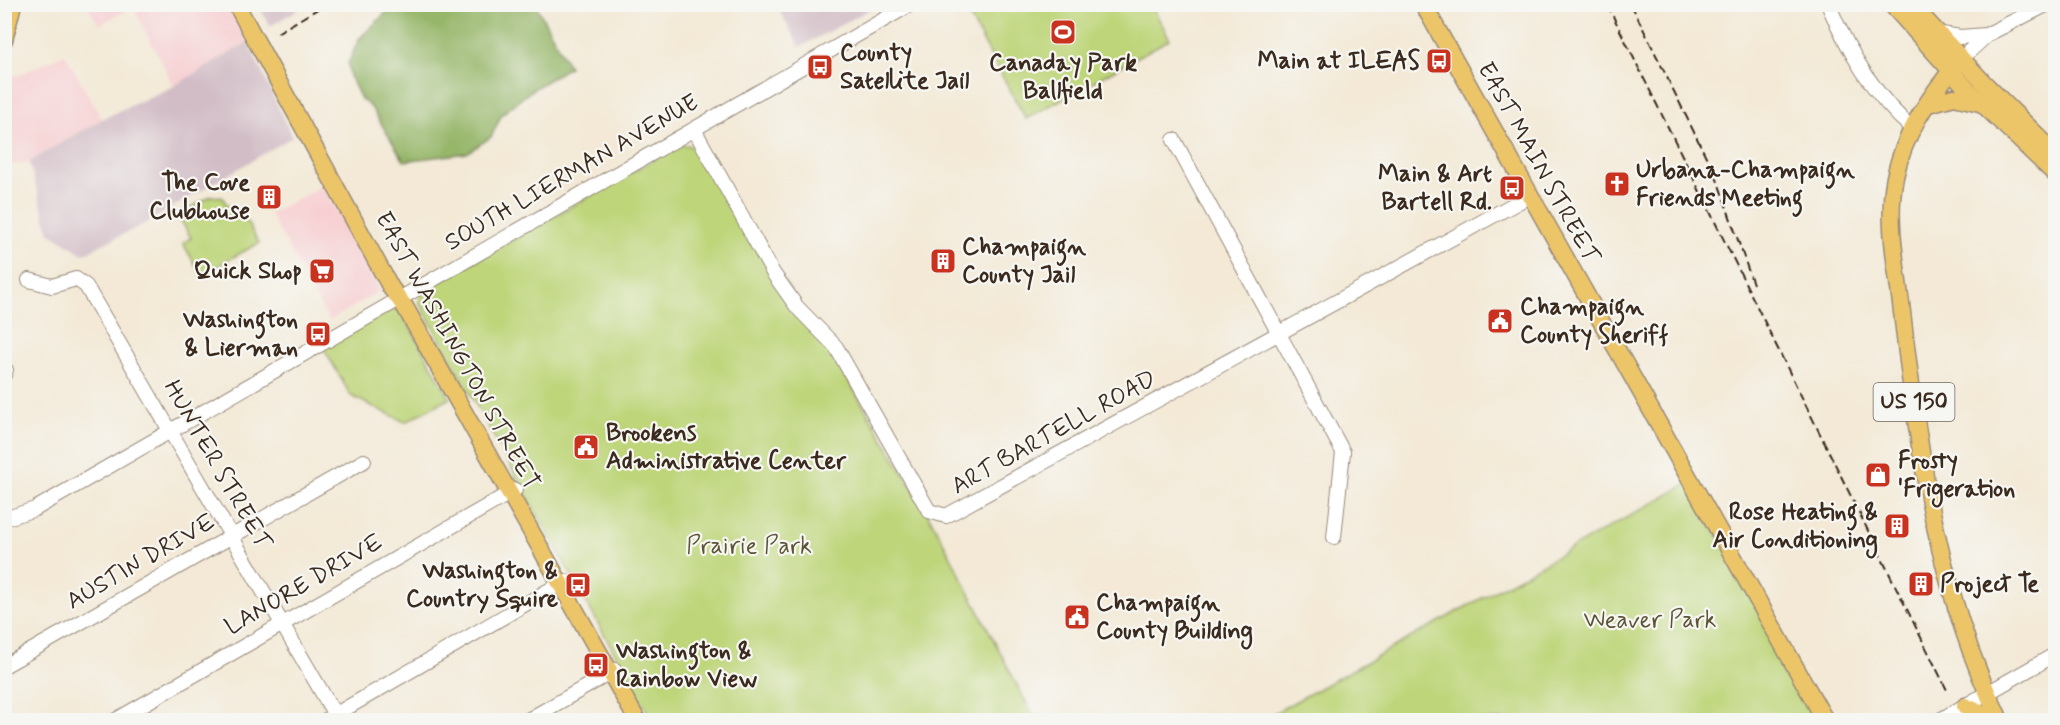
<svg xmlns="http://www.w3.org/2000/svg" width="2060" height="725" viewBox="0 0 2060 725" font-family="Mynerve,sans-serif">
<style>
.built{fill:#f7cfd2}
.industrial{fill:#d2bdc6}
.green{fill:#bed579;stroke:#7c804c;stroke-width:1.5}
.forest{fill:#96b669;stroke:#687044;stroke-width:1.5}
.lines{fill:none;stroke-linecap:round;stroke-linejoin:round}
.minor-casing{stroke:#978a7a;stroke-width:16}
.major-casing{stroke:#978a7a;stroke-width:19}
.minor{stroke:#fff;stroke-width:14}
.major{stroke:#edc569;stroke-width:16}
.rail{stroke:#3b2a1e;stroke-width:2;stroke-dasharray:9 4.5;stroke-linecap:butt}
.labels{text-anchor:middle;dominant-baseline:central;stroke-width:4.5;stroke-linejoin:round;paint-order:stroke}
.shield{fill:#f6f6f2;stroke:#73675e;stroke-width:1.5}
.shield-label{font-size:22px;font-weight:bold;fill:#3b2a1e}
.poi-label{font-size:24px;font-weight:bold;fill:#3b2a1e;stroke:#f6f6f2;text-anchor:start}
.street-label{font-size:24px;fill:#3b2a1e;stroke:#f6f6f2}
.park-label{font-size:24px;fill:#5c5535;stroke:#f6f6f2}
</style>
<rect width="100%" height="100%" fill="#f6f6f2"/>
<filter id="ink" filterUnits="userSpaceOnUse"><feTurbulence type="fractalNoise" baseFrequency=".0167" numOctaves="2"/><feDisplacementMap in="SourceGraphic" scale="12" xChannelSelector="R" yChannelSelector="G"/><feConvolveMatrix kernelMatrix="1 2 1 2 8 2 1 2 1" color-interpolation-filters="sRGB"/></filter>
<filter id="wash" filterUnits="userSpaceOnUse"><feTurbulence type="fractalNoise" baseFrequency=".008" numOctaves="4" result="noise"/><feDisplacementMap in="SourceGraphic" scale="24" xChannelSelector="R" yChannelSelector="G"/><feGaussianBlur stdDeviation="1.35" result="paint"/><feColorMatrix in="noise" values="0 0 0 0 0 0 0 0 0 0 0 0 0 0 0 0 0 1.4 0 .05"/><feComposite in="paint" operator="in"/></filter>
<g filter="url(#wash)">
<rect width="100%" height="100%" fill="#f3e9d6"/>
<!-- built -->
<path class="built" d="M87,5H227L248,42L174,86L133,7L99,25Z
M65,54L102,119L29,162L5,166L6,72L17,76Z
M323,185L381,290L329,321L270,214Z"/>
<!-- industrial -->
<path class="industrial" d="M258,5H306L270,26Z
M776,5H878L800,47Z
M248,42L292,137L146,223L83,254L49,232L29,162L102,119L174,86Z"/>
<!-- green -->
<path class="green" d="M963,5H1151L1170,39L1026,119Z
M688,145L697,151L834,356L936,528L1035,720H652L419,302L422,291L678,146Z
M211,196L222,197L233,214L240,210L259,243L201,275L183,243L191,238L178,215Z
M391,309L400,310L450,398L405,422L351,396L323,347Z
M1689,483L1822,720H1262Z"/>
<!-- forest -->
<path class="forest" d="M536,5L569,67L532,90L502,114L491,137L467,153L404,161L371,107L361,99L350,76L348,64L359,39L394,5Z"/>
</g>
<g filter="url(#ink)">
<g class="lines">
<!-- minor casing -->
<g class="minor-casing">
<path id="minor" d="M1828,4C1848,50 1874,97 1913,129
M1936,33L1960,37L1986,35
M1961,59L1988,34L2048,4
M694,129L773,273L797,307L836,347L929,511L946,516L1529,196
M1174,140L1343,452L1334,537
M29,280L52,286L76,279L86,286L338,720
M4,375L6,370
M4,519L35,509L911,4
M4,666L364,461
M116,720L515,490
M326,720L565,581
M528,720L615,670
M1940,720L2056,654"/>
</g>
<!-- major casing -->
<g class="major-casing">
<path id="major" d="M236,4L391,288L405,307L637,720
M1423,4L1825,720
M1891,4L1968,90L2056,175
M1911,4L1983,82L2056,154
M4,40L13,4
M1961,59C1932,92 1904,133 1895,177C1886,221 1897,268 1902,312C1918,451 1938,593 2000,720
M1928,104L1954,97L1980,103
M1965,706L1997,720"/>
</g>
<!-- minor -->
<use href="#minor" class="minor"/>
<!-- major -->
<use href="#major" class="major"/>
<!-- rail -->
<path class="rail" d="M1607,4L1947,690
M1631,4L1717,179L1753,284
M277,33L326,4"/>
</g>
</g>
<!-- icons -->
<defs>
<g id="stadium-square" transform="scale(1.35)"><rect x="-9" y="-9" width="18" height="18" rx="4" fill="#c8321e" stroke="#f6f6f2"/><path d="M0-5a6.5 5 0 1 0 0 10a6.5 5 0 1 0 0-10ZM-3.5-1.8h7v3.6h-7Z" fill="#fff"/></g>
<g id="bus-square" transform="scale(1.35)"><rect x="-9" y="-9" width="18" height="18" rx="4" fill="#c8321e" stroke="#f6f6f2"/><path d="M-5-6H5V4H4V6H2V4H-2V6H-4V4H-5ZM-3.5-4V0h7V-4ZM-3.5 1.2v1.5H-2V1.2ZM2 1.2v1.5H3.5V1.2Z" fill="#fff"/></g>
<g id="church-square" transform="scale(1.35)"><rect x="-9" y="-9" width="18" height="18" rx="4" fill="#c8321e" stroke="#f6f6f2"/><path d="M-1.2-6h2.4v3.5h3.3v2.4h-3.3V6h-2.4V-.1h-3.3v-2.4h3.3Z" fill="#fff"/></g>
<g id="building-square" transform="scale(1.35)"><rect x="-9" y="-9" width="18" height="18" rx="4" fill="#c8321e" stroke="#f6f6f2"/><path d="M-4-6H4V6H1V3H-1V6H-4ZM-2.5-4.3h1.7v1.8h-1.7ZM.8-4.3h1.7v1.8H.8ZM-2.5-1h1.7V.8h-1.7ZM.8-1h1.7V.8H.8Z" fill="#fff"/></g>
<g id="supermarket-square" transform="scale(1.35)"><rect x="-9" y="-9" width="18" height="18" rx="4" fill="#c8321e" stroke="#f6f6f2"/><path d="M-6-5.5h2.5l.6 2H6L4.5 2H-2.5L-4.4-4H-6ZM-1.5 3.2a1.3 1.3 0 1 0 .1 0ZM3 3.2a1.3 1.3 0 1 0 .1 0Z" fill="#fff"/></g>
<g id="civic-square" transform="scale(1.35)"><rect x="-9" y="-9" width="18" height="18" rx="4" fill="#c8321e" stroke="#f6f6f2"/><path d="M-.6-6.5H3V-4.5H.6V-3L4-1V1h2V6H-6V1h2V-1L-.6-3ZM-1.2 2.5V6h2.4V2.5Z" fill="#fff"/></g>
<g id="shop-square" transform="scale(1.35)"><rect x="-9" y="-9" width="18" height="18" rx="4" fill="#c8321e" stroke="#f6f6f2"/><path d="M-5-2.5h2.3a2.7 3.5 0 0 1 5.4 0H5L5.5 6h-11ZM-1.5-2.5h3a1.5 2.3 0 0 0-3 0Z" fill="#fff"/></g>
</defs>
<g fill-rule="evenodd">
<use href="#stadium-square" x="1063" y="32"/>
<use href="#bus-square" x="1439" y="61"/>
<use href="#bus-square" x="820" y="67"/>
<use href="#church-square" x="1617" y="184"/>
<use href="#bus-square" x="1512" y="188"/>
<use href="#building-square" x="269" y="197"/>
<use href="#building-square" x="943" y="261"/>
<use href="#supermarket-square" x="322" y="271"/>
<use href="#civic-square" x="1500" y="321"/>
<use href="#bus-square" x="318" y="334"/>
<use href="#civic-square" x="586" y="447"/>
<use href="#shop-square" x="1878" y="475"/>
<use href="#building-square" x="1897" y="526"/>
<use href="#building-square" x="1921" y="584"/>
<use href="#bus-square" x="578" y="585"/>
<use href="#civic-square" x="1077" y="617"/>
<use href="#bus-square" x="596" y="665"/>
</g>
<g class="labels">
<!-- shield labels -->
<rect class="shield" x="1873.5" y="383" width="81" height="38" rx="4.5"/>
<g class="shield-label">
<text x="1914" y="402">US 150</text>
</g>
<!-- poi labels -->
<g class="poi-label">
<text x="840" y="53">County<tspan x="840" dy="28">Satellite Jail</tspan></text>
<text x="1420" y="61" text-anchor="end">Main at ILEAS</text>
<text x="1063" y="63" text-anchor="middle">Canaday Park<tspan x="1063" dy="28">Ballfield</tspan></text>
<text x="1636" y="170">Urbana-Champaign<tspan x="1636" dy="28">Friends Meeting</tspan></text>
<text x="1492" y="174" text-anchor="end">Main &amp; Art<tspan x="1492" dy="28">Bartell Rd.</tspan></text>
<text x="250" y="183" text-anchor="end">The Cove<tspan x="250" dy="28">Clubhouse</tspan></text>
<text x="962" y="247">Champaign<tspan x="962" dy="28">County Jail</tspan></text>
<text x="302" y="271" text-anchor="end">Quick Shop</text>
<text x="1520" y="307">Champaign<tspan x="1520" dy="28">County Sheriff</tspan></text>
<text x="298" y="320" text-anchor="end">Washington<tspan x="298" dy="28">&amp; Lierman</tspan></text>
<text x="606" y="433">Brookens<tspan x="606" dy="28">Administrative Center</tspan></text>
<text x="1898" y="461">Frosty<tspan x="1898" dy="28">'Frigeration</tspan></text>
<text x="1878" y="512" text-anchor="end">Rose Heating &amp;<tspan x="1878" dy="28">Air Conditioning</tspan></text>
<text x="558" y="571" text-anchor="end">Washington &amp;<tspan x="558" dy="28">Country Squire</tspan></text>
<text x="1940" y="584">Project Te</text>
<text x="1096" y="603">Champaign<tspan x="1096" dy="28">County Building</tspan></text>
<text x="616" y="651">Washington &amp;<tspan x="616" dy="28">Rainbow View</tspan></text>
</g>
<!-- street labels -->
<g class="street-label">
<text transform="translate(1538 163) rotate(61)">EAST MAIN STREET</text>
<text transform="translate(572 173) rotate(-30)">SOUTH LIERMAN AVENUE</text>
<text transform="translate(457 351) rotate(61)">EAST WASHINGTON STREET</text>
<text transform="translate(1054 433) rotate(-29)">ART BARTELL ROAD</text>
<text transform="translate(217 465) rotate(60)">HUNTER STREET</text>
<text transform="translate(141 562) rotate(-30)">AUSTIN DRIVE</text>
<text transform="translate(304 585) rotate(-30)">LANORE DRIVE</text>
</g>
<!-- park labels -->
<g class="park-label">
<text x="749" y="546">Prairie Park</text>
<text x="1650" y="620">Weaver Park</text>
</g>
</g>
<!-- margin -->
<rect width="2060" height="725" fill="none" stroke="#f6f6f2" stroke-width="24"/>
</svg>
